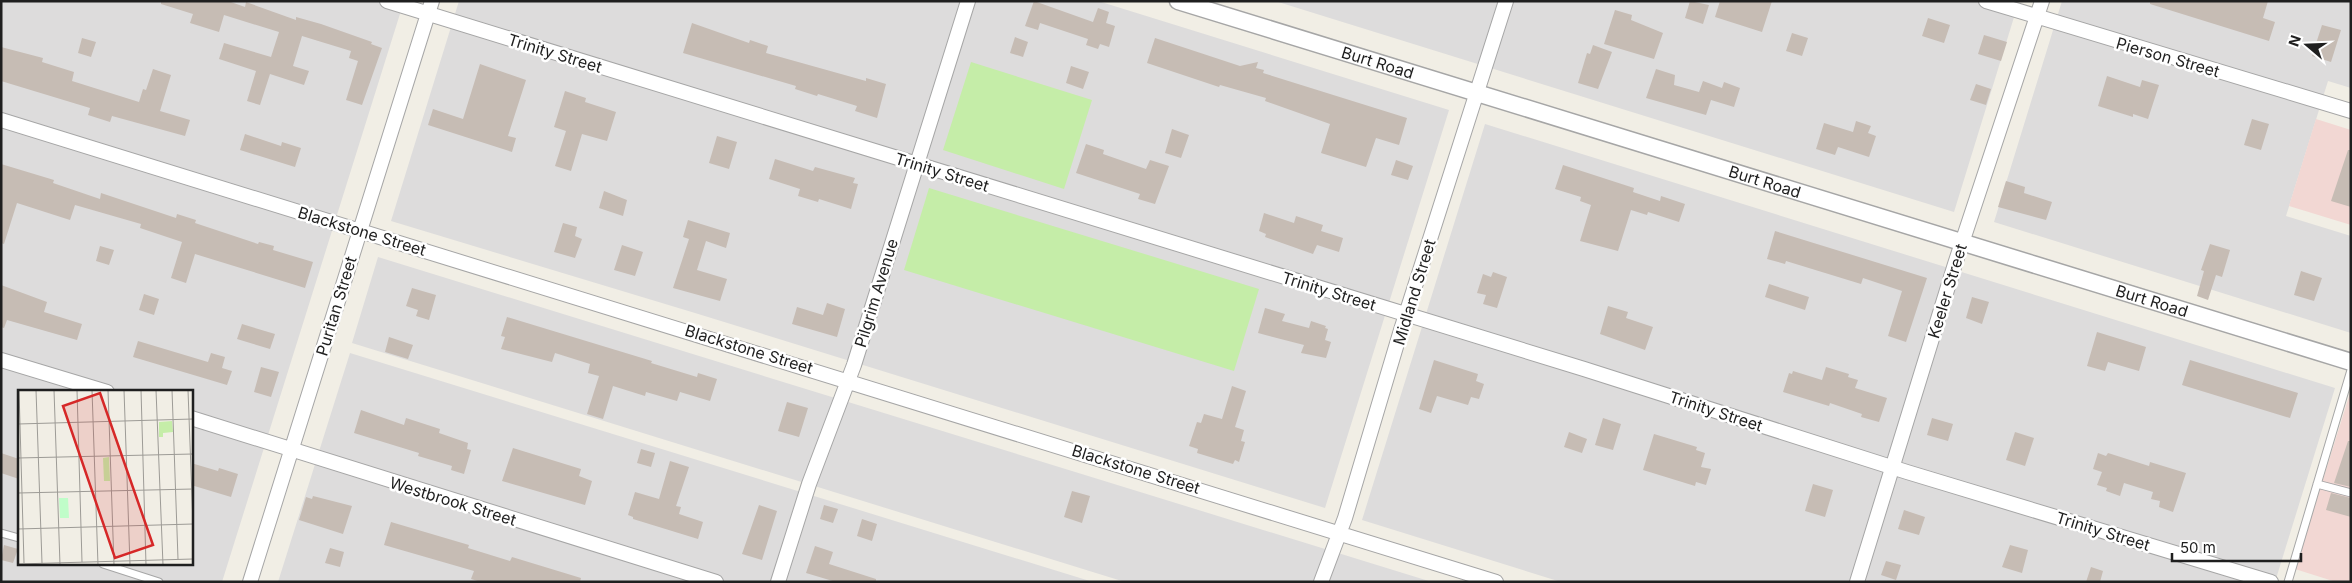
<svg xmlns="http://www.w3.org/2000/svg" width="2352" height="583" viewBox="0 0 2352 583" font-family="Inter,sans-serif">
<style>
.residential{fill:#dddcdc;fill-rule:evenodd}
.commercial{fill:#f2d7d3}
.grass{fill:#c5eda8}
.building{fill:#c6bcb4}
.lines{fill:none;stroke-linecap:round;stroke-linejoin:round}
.service-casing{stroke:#a6a6a6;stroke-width:9}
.minor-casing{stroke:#a6a6a6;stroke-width:16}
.tertiary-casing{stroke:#a6a6a6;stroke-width:19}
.service{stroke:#fff;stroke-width:7}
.minor{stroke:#fff;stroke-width:14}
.tertiary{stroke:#fff;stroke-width:16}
.labels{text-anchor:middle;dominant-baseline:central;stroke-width:5;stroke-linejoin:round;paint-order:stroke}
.street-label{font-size:16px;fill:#1f1f1f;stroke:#fff}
.inset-road{fill:none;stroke:#9d9b96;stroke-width:1}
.view{fill:#d62828;fill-opacity:0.15;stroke:#d62828;stroke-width:2.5}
.inset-edge{fill:none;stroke:#1f1f1f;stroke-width:2.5}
</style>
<rect width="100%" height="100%" fill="#f1eee5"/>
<!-- residential -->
<path class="residential" d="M1,1H404L222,582H1ZM19,392H191V564H19Z
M459,1H1098L1449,110L1325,508L695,313L391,221Z
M1275,1H2019L1954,212Z
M2062,1H2351V88L2328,81L2286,216L2351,236V333L1994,222Z
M1485,124L2335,388L2275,582H1561L1362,520Z
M378,257L1432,582H1125L352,343Z
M350,353L1093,582H278Z"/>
<!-- commercial -->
<path class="commercial" d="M2316,119L2351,130V225L2289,206Z
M2351,390V582H2336L2295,569Z"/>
<!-- grass -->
<path class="grass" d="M971,62L1092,100L1064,189L943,150Z
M929,188L1259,289L1234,371L904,270Z"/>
<!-- building -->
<path class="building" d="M161,1H228L245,7L246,2L296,20V17L321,24L372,42L371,44L382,48L362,105L346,100L358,61L349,58L351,51L302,36L293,66L309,71L304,85L270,74L260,105L247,101L256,71L219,59L224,43L271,57L279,32L224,15L219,32L190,23L193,14L161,4Z
M1034,1L1093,22L1098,8L1109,12L1106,23L1115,26L1109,47L1100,44L1098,49L1086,45L1088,39L1040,23L1038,30L1025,26Z
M1690,1L1709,5L1703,24L1685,18Z
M1720,1H1772L1762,32L1715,17Z
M2150,1H2268L2263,18L2275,22L2269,41L2150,4Z
M1615,10L1632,15L1631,20L1663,33L1654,59L1604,44Z
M1928,18L1950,25L1944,43L1922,36Z
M692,23L749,43L750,40L768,46L766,53L866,81V78L886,84L877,118L855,111L857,106L818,94L817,96L795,89L796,86L683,53Z
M2322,25L2341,30L2331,62L2312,56Z
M1792,33L1808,38L1802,56L1786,51Z
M1984,35L2007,42L2001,61L1978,54Z
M1015,37L1028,42L1023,57L1010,53Z
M82,38L96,42L91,57L78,53Z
M1155,38L1240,66L1258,62L1256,68L1264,70L1263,73L1407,118L1399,145L1376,138L1366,167L1321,153L1330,124L1265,101L1266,98L1220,85L1219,87L1147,63Z
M1593,45L1612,52L1598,89L1578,83L1587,53L1590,54Z
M1,47L43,58L42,62L74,72L72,81L139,102L143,89L146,90L153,69L171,75L160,111L190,120L185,136L112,116L110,122L88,115L90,108L1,81Z
M480,64L526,80L508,136L516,138L512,152L428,125L433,109L463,119Z
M1071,66L1089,72L1083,89L1066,83Z
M1656,69L1675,75L1674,85L1699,92L1703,81L1722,88L1724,82L1740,88L1734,107L1711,100L1706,115L1646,98Z
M2107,76L2140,87L2142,80L2159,85L2148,119L2133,114V117L2098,106Z
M1976,84L1991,89L1986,105L1970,100Z
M565,91L586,98L585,102L616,112L607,141L582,134L571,171L555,166L566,131L554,127Z
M2252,119L2269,124L2261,150L2244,145Z
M1856,121L1871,126L1868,133L1876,136L1869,157L1838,147L1835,155L1816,149L1824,123L1853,132Z
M1172,129L1189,135L1181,158L1165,153Z
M245,134L281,146L282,142L301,148L295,167L240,150Z
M717,136L737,142L729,169L709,163Z
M1086,144L1104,150L1103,154L1146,169L1150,160L1169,166L1155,204L1138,199L1140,194L1076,173Z
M2348,150H2351V207L2331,201Z
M775,159L813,171L815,167L855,178L853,183L858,184L851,209L819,199L818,202L798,196L800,189L769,179Z
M1396,160L1413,166L1408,180L1391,175Z
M1,164L54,180L53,183L100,199L101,193L176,218L177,214L196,220L195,223L258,244L259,242L274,246L273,250L313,262L305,288L195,254L186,283L171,278L182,242L140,228L141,224L75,205L70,220L17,203L4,244L1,243Z
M1563,165L1634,188L1633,192L1660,201L1661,196L1685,204L1679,222L1648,212L1647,215L1631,210L1618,251L1580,241L1591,205L1580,201L1581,197L1555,189Z
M2006,181L2025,187L2024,193L2052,202L2046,220L1998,207Z
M604,191L627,200L623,216L599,208Z
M1264,213L1294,223L1296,216L1323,225L1321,231L1343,238L1339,252L1317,245L1313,254L1265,237L1266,234L1259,231Z
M688,220L730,233L726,248L706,241L697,270L727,279L720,301L673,288L689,239L683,237Z
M563,223L577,227L575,236L582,239L575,258L554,252Z
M1775,231L1927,278L1906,342L1888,336L1902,291L1863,278L1861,284L1786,261L1785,264L1767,259Z
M2210,244L2230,250L2222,277L2216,275L2208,300L2197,296L2204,271L2201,270Z
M622,245L643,252L635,276L614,270Z
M100,246L114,250L109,265L96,261Z
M2301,271L2322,278L2314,301L2294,295Z
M1493,272L1507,277L1497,308L1483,304L1486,295L1477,293L1483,274L1491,277Z
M1769,284L1809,297L1805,310L1765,297Z
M1,285L47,302L44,312L82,324L77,340L7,320L4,328L1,327Z
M412,288L436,295L429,320L416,316L418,310L406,306Z
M144,294L159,299L154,315L139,310Z
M1972,297L1989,302L1982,324L1966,318Z
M827,303L845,309L837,337L792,324L797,307L823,315Z
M1608,306L1628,312L1626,318L1653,327L1645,350L1600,334Z
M1265,308L1285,314L1282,321L1309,328L1311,321L1326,326L1325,328L1328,329L1325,340L1331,342L1326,358L1301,353L1304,345L1258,333Z
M507,317L652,361L651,363L697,377L698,373L717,379L710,401L680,392L677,401L646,392L645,396L613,386L603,419L587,414L599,376L588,373L590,364L555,353L552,362L501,349L505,337L501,336Z
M242,324L275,334L270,349L237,339Z
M2097,332L2146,347L2139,371L2108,362L2105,371L2087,366Z
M389,337L413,345L408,359L385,352Z
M138,341L208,362L211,353L225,357L222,368L232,371L227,385L133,357Z
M1434,360L1478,374L1476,381L1484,384L1479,399L1471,397L1468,405L1437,396L1431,413L1419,409Z
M2190,360L2298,393L2290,418L2182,385Z
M261,367L279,372L271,397L254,392Z
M1826,367L1849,374L1848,377L1858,380L1855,388L1887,398L1879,422L1861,417L1862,414L1830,403L1829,406L1783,392L1789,373L1792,374L1793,371L1822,380Z
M1232,386L1246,391L1235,427L1244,430L1241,441L1245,442L1239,462L1235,460L1233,464L1197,453L1198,449L1189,446L1197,422L1201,423L1204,414L1222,419Z
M787,402L808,408L799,437L778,431Z
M361,410L404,425L406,418L440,429L439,433L468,443L467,449L471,450L464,474L451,470L452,466L418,456L419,453L354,433Z
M1603,418L1621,424L1613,450L1595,445Z
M1932,418L1953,424L1948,441L1927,435Z
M1569,432L1587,439L1582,453L1564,447Z
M2015,432L2034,438L2025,466L2006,460Z
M1654,434L1697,447L1696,450L1705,453L1701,467L1711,469L1706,485L1696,482L1695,486L1643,470Z
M2348,441H2351V487L2334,483Z
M513,448L581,469L579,476L592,481L585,505L502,481Z
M641,449L655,453L651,467L637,463Z
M1,453L19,459V479L1,473Z
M2098,453L2106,456L2108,453L2149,466L2150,462L2186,473L2173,512L2159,507L2160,501L2151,499L2153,492L2124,483L2120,496L2106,491L2107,488L2097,485L2102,472L2093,469Z
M670,461L689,467L676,506L681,507L679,514L703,522L698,539L633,519V517L628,515L635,492L659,499Z
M191,463L218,471L219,468L238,474L231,497L191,485Z
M1813,484L1833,490L1825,517L1805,511Z
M1072,491L1090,496L1082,523L1064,517Z
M2331,493L2351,498V517L2326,510Z
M313,496L352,506L343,534L299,520L306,497L312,499Z
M759,505L777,511L762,560L742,554Z
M824,505L838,509L833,523L820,519Z
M1904,510L1925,517L1919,535L1898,529Z
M862,519L877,524L872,541L857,536Z
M391,522L469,545L468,548L510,561L512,557L581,578L580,582H481L471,579L474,571L384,545Z
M4,545L18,549L13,563L1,560Z
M2010,545L2028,550L2022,573L2002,567Z
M815,546L833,552L829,564L876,579V582H836L806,573Z
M330,548L344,552L340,567L325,563Z
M1886,561L1901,565L1896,580L1881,575Z
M2091,567L2103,571L2100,582H2086Z"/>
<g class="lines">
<!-- service casing -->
<g class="service-casing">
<path id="service" d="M2317,484L2351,493
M1,533L19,538
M103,564L159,582
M2288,582L2351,370"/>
</g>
<!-- minor casing -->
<g class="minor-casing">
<path id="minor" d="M387,1L1584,369L1907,472L2271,582
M1986,1L2351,111
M1,120L1496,582
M1,360L107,392
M191,418L716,582
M250,582L432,1
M778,582L809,484L854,365L968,1
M1321,582L1345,518L1401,330L1506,1
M1857,582L1955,264L2042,1"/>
</g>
<!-- tertiary casing -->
<g class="tertiary-casing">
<g id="tertiary">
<path id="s1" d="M1178,1L2351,362"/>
</g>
</g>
<!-- service -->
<use href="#service" class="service"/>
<!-- minor -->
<use href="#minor" class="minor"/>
<!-- tertiary -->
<use href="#tertiary" class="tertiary"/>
</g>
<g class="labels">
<!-- street labels -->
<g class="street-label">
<text transform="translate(555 53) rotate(17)">Trinity Street</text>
<text transform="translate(2168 57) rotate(16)">Pierson Street</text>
<text stroke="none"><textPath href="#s1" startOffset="209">Burt Road</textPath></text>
<text transform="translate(942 172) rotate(17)">Trinity Street</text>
<text stroke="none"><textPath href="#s1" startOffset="614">Burt Road</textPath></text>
<text transform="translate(362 231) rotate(17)">Blackstone Street</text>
<text transform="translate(1329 291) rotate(17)">Trinity Street</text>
<text transform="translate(1947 291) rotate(-73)">Keeler Street</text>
<text transform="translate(1414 292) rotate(-73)">Midland Street</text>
<text transform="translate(876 293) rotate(-73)">Pilgrim Avenue</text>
<text stroke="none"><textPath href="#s1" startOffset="1019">Burt Road</textPath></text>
<text transform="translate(336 306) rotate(-73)">Puritan Street</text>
<text transform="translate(749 349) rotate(17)">Blackstone Street</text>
<text transform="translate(1716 411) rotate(18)">Trinity Street</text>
<text transform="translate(1136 469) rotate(17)">Blackstone Street</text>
<text transform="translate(453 501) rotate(17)">Westbrook Street</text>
<text transform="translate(2103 531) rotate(17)">Trinity Street</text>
</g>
</g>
<!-- overview -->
<g transform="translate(18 390)">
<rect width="175" height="175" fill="#f1eee5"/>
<path d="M154,31L155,42L145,43V47H141V32ZM91,67L92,91H86L85,68Z" fill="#c5eda8"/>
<path d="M41,108H50L51,128H42Z" fill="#c0fdc9"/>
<path class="inset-road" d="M1,0L6,173M18,0L24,173M36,0L42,175M59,0L64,172M74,0L80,175M90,0L96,175M106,0L112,175M123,0L128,175M138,0L145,175M154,0L160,169M170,0L175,134M0,34L175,29M0,68L175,64M0,103L175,99M0,139L175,134M0,174L175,169"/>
<path class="view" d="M82,3L135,155L97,168L45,16Z"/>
<rect width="175" height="175" class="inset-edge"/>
</g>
<!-- border -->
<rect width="2352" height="583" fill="none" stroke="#1f1f1f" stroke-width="5"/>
<!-- north arrow -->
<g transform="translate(2307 45) rotate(289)" stroke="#ffffff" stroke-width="4" paint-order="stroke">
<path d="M0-4L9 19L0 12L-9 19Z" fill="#1f1f1f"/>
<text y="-8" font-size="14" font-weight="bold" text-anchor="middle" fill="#1f1f1f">N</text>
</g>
<!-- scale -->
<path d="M2172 553v8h129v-8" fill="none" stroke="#1f1f1f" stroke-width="2.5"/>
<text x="2180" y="553" font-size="15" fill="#1f1f1f" stroke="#ffffff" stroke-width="4" paint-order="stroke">50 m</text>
</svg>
